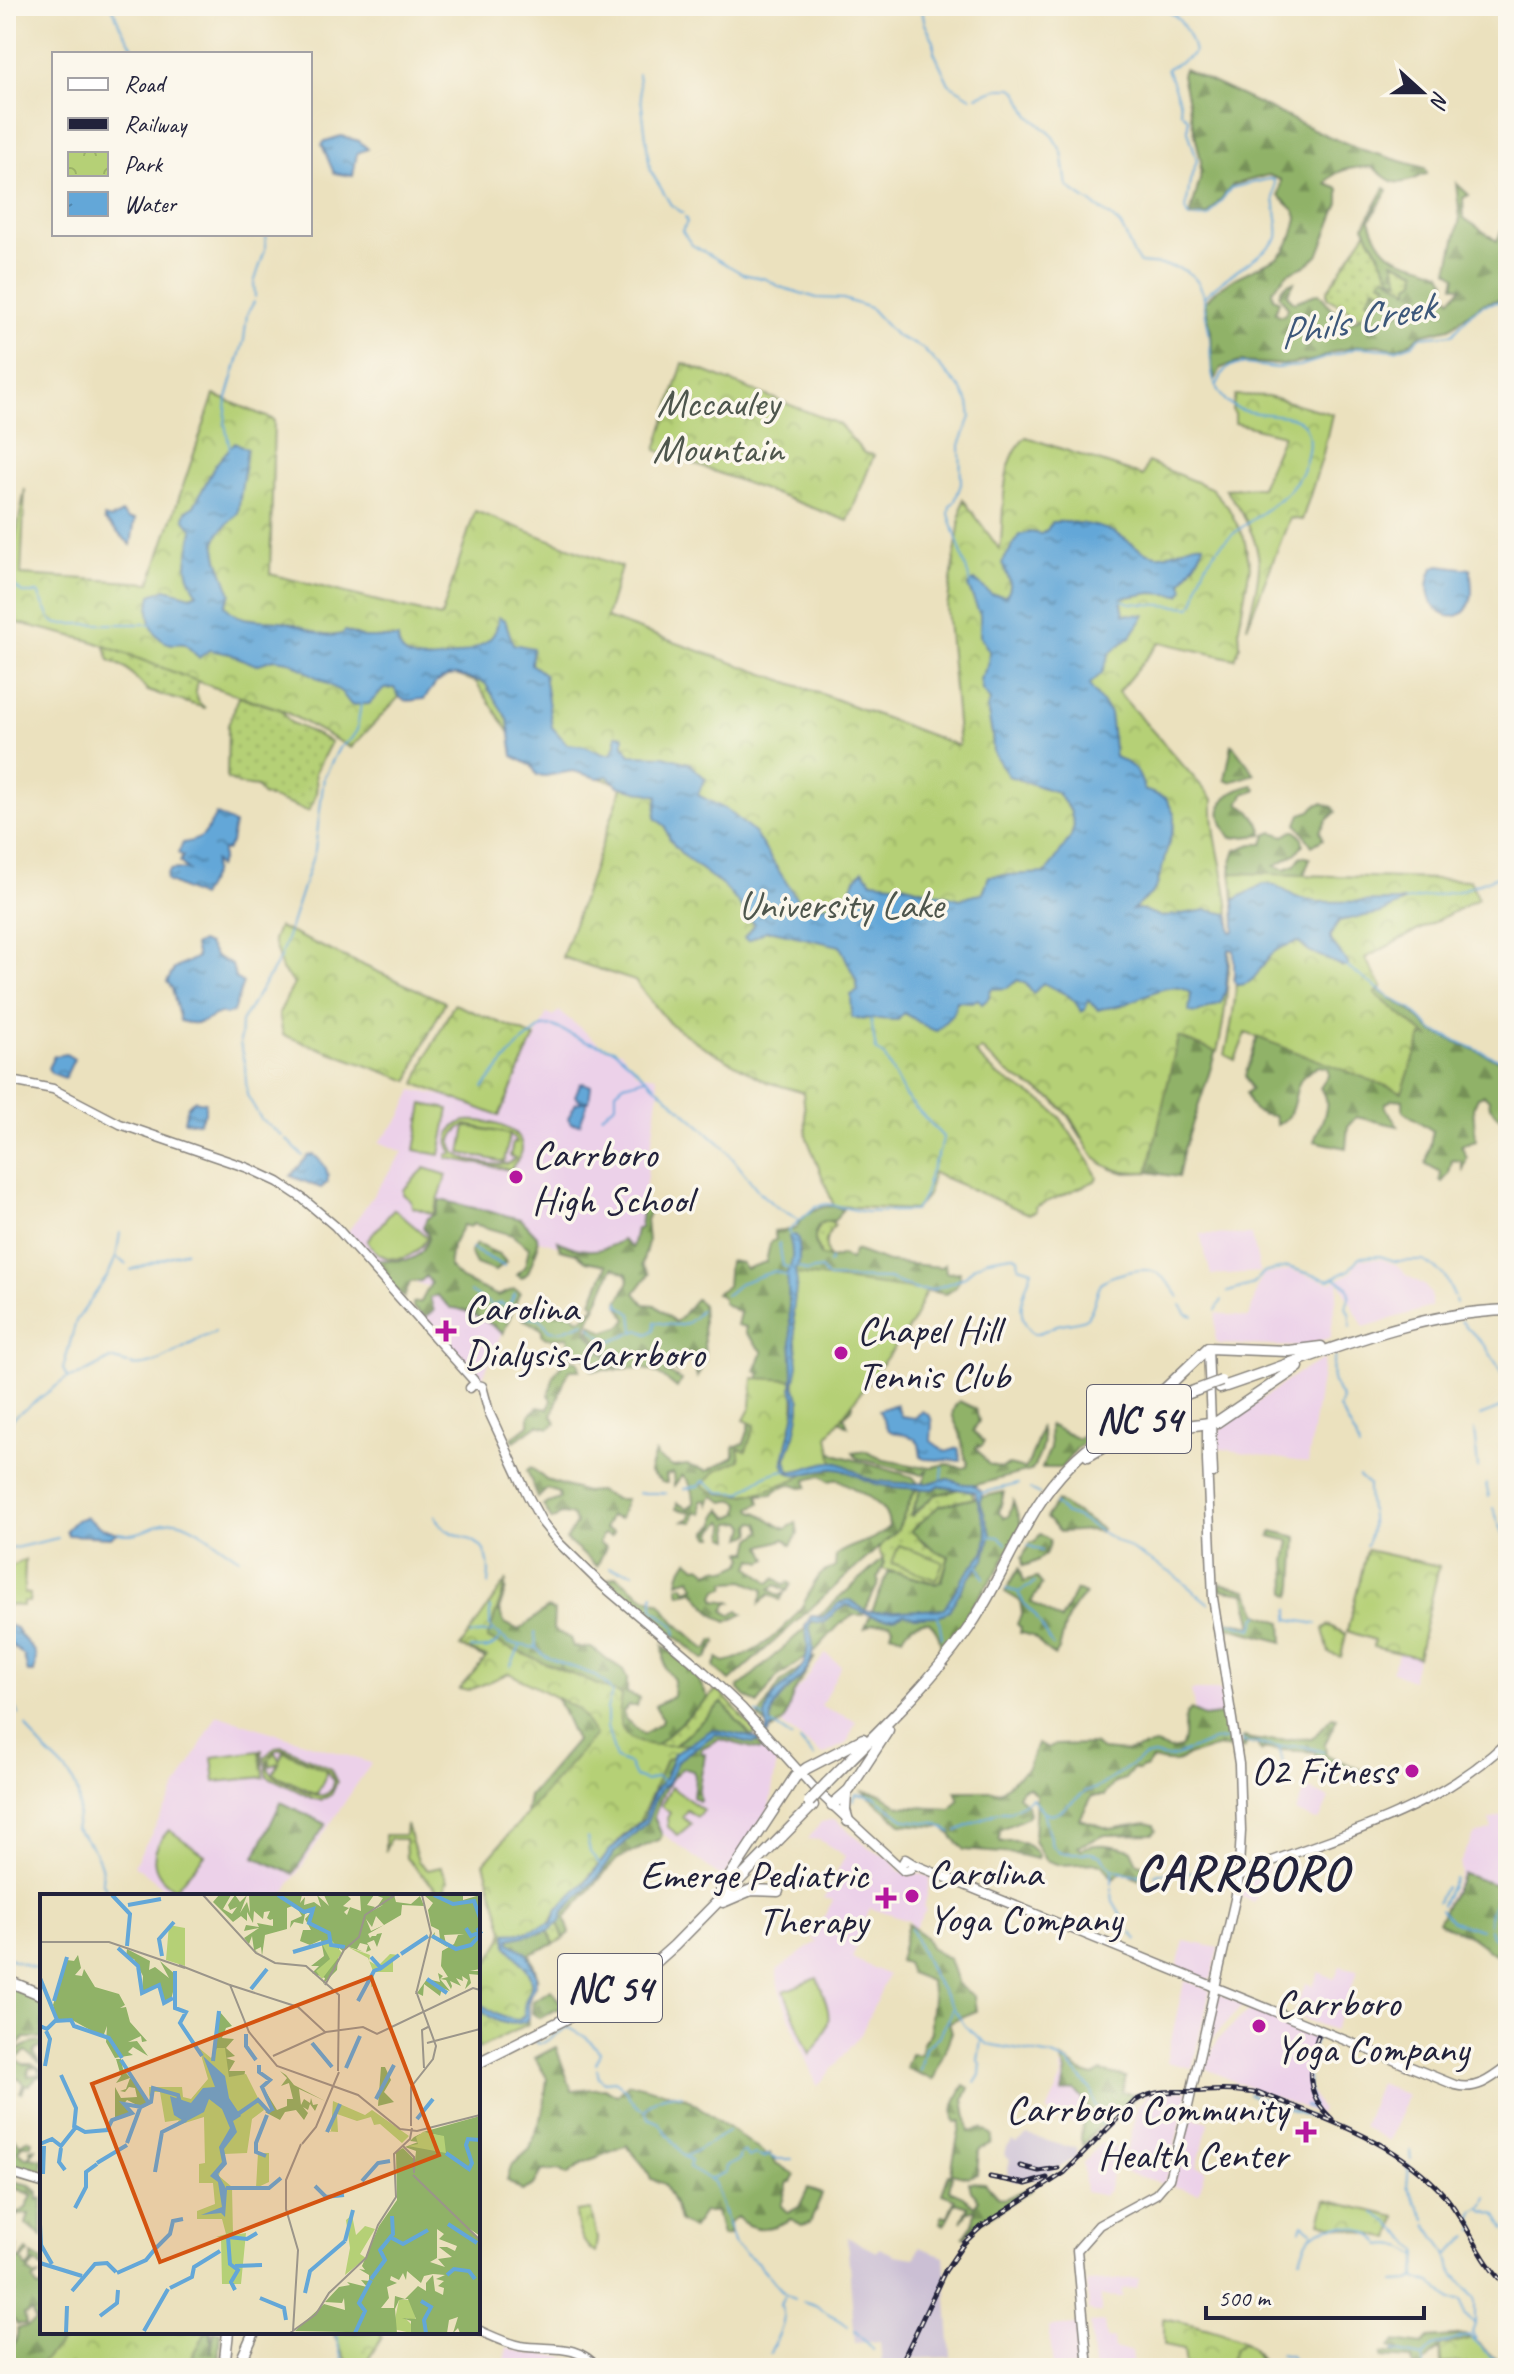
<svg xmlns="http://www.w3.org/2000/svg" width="1514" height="2374" viewBox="0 0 1514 2374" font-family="Caveat,sans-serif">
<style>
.built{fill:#ecd1e9}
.industrial{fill:#cbbfd4}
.grass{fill:url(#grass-dots);stroke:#6c7958;stroke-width:2}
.forest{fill:url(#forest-firs);stroke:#596a51;stroke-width:2}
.park{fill:url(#park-crowns);stroke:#6c7958;stroke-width:2}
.pitch{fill:#b5d076;stroke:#6c7958;stroke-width:2;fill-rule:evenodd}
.water{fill:url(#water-ripples);stroke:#42648a;stroke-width:2}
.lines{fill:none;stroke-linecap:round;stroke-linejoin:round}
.stream{stroke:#63a7d8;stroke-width:2}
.major-casing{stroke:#86827c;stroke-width:11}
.highway-casing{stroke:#86827c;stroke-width:13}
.major{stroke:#fff;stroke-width:8}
.highway{stroke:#fff;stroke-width:10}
.rail-casing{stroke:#22223b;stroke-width:5}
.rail{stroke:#fbf7ec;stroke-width:2;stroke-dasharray:6;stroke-linecap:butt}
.highway-bridge-casing{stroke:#86827c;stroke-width:13;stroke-linecap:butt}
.highway-bridge{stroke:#fff;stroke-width:10}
.poi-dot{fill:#b5179e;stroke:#fbf7ec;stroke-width:3}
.labels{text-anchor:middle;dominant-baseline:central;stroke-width:7;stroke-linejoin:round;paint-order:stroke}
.shield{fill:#fbf7ec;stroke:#636270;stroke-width:2}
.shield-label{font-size:38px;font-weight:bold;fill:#22223b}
.park-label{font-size:40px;fill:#4e564d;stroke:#fbf7ec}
.poi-label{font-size:40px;fill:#22223b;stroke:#fbf7ec;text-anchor:start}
.water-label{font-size:42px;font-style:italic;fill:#3c577a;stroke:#fbf7ec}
.district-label{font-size:48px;font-weight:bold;letter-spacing:2px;fill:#22223b;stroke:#fbf7ec}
.inset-river{fill:none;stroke:#63a7d8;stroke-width:4}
.inset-road{fill:none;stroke:#9b958a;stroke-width:2}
.view{fill:#d45411;fill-opacity:0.15;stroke:#d45411;stroke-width:4}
.inset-edge{fill:none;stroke:#22223b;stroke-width:4}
</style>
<defs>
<pattern id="grass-dots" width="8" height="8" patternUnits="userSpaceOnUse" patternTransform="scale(2)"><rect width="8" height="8" fill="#b5d076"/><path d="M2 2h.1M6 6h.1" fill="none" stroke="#9bb267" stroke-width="1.8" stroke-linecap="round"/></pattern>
<pattern id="forest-firs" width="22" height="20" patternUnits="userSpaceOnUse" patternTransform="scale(2)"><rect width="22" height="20" fill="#90b267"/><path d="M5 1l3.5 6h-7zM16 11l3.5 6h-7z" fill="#759056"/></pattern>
<pattern id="park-crowns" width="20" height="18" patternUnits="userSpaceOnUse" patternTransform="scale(2)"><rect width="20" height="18" fill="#b5d076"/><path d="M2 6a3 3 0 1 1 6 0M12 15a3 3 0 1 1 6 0" fill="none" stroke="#9bb267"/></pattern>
<pattern id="water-ripples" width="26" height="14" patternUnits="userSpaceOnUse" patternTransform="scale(2)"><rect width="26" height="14" fill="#63a7d8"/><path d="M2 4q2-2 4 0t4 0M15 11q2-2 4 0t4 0" fill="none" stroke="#5188b0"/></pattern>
</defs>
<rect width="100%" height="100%" fill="#fbf7ec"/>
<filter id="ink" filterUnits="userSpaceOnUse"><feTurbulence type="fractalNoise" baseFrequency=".0125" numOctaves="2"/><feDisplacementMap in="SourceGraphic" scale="16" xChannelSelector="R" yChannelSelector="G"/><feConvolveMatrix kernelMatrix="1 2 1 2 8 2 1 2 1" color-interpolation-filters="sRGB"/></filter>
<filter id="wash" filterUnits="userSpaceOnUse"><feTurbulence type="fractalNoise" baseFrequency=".006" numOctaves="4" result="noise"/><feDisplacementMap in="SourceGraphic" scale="32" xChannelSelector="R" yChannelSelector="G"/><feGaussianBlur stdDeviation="1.8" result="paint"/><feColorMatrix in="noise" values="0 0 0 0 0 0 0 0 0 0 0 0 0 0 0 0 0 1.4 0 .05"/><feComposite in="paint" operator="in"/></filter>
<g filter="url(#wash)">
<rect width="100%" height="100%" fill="#ebe1be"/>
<!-- built -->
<path class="built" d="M559,1011L605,1048L621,1051L637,1073L656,1076L659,1090L634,1268L455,1215L429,1286L505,1325L480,1384L418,1315L428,1286L410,1282L404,1298L347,1233L403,1152L379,1142L400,1118L413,1090L450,1097L498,1116L547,1013L553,1016Z
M1200,1234L1252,1235L1260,1272L1211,1275Z
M1360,1259H1381L1397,1265L1406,1275L1424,1285L1431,1294V1307L1364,1327L1339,1281L1330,1338L1302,1347L1219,1344L1215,1341L1216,1313L1249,1318L1258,1285L1264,1275L1290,1270L1331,1283L1352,1272L1354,1266Z
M1324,1359L1308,1463L1217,1448L1218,1431L1298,1373Z
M826,1653L841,1666L821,1706L856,1721L847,1743L823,1755L782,1725L794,1694Z
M1400,1653L1418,1657L1412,1680L1391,1671Z
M1191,1690H1222L1228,1715L1196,1717Z
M217,1715L371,1763L282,1896H175L134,1865Z
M739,1731L755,1736L777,1761L769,1809L723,1878L641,1818L674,1757Z
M1305,1788L1329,1798L1320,1819L1316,1821L1295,1812Z
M1508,1814V1931L1444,1906L1460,1874V1863L1472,1839L1475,1835L1492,1829L1489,1820Z
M835,1819L870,1849L891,1859L900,1872L909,1876L917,1873L931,1877L924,1908L926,1910L914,1929L909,1921L870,1908L852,1958L888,1975L861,2034L817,2087L780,1993L777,1970L817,1942L812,1939L833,1900L824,1898L845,1856L820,1840L808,1839L821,1822Z
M1269,1866L1266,1880L1254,1902L1239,1896L1246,1878Z
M1184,1941L1219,1948L1212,1977L1208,1981L1176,1970Z
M1340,1966L1357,1970V1974L1334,2030L1292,2015L1306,1983L1313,1986L1319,1972L1334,1979Z
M1187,1981L1210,1990L1192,2068L1166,2062L1184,1982Z
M1216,1993L1244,2004L1204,2047Z
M1252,2007L1317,2033L1309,2053L1307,2073L1311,2092L1321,2110L1319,2114L1238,2083L1205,2068L1217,2040Z
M1061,2066L1099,2079L1077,2125L1047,2112L1062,2077Z
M1379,2083L1407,2095L1390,2141L1363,2127Z
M1167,2089L1188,2091L1168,2173L1163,2183L1126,2173L1127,2168L1115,2165L1108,2192H1105V2196L1086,2192L1083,2163L1101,2143L1127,2151L1138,2105L1145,2099L1146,2094Z
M1191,2117L1209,2122L1197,2167L1206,2170L1199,2193L1172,2186Z
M1139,2278L1137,2288L1122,2289V2297L1101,2296V2313H1094L1089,2310L1087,2282Z
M1104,2322L1106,2339L1113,2338L1114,2349L1132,2351L1134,2368H1094L1090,2323Z
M1078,2325L1082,2368H1053L1049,2327Z
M507,2347L529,2354L562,2356L590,2368H504Z"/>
<!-- industrial -->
<path class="industrial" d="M1028,2135L1064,2146L1076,2147L1077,2157L1038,2179L1014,2180L1007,2173L1010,2160L1004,2154L1006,2148L1013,2141L1017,2143Z
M847,2237L876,2252L879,2248L895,2255L915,2258L919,2247L944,2256L951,2357L908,2359L904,2368H882L880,2341L855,2343Z"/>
<!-- grass -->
<path class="grass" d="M1367,230L1391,277L1399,280L1392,261L1417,271L1416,280L1407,291L1387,284L1384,291L1361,317L1327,298V291Z
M111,645L199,677C195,693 193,699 205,708L148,691L126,668L109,660L105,647Z
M239,697L280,709L290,722L331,742L315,773C318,789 317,797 308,811L262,795L257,787L241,785L227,779L228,725Z
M828,1219L835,1225C824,1237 824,1245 829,1259L821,1256L814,1238L820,1224Z
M957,1489L971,1491L974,1498L939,1506L917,1536L925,1544L949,1556L940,1584L882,1569L884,1562L878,1548L897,1531L915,1490H921L910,1515L912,1516L935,1495Z
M718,1689L756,1733L751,1737L722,1703L540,1866L539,1876L564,1938L554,1944L520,1867Z"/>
<!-- forest -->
<path class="forest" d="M1184,69L1328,136L1363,150L1425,168L1427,174C1419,175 1416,179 1408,181C1391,187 1384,175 1372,167C1356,167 1334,168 1326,184L1339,189V203L1318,256L1305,266L1288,273L1272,290L1273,298L1279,301L1275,312L1279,315H1284L1288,308L1279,295C1281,286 1285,284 1294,282L1287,295L1294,302L1319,293L1330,307L1352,321L1365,315L1372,303L1367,300L1374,287L1384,291L1387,284L1380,281L1385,275L1409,291V285L1416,280L1417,271L1393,261L1400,281L1391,277L1364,226L1385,188L1388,190L1370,220C1385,267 1405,256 1442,273L1446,281L1445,291L1451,299L1462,287L1454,285L1456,276L1448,270L1460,218L1456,183L1469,195L1463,198L1464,218L1497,241L1505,223L1508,224V297L1482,304L1450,328L1420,335L1412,342L1395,349L1378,345L1360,346L1336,351L1316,360L1284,365L1240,362L1221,368L1215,380L1212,367L1211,331L1205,302L1214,292L1235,278L1278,257L1285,250L1293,234L1297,218L1295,211L1279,196L1281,180L1268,175L1233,185L1208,215L1190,216L1200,179L1201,161L1182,75Z
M1232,744L1255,774L1230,782L1225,780Z
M1253,785L1256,789L1255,791L1245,793L1239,803C1250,810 1260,818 1263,835L1231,838C1210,810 1222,792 1253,785Z
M1322,803L1333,807L1336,812L1327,820L1320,831L1323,839L1312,846L1297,824L1301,814L1311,811L1316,805Z
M1293,831H1296L1302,838L1303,844L1296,853L1275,866L1285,869L1295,865L1301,856L1310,858L1296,897L1239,898L1234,900L1231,865L1236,850L1252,844H1263L1266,835L1273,832L1284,836Z
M1288,945L1375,988L1411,1011L1433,1032L1508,1064V1121L1505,1122L1490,1107L1489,1100L1484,1095L1478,1097L1473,1108L1476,1140L1461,1145L1467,1158L1463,1170L1461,1161L1452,1160L1449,1174L1442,1182L1440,1180L1441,1172L1426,1164L1433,1131L1403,1111V1100L1394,1099L1386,1103L1385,1107L1398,1126L1356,1117L1348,1126L1346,1148L1314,1141C1320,1124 1335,1102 1320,1088L1328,1076V1068L1319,1066C1314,1069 1305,1073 1302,1078C1291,1093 1299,1114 1277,1125L1274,1116C1257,1115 1250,1110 1246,1093L1251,1089L1245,1076Z
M1226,989C1221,1053 1201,1094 1183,1153C1181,1161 1180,1170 1178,1177L1149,1172L1126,1173L1112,1169L1091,1152L1066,1113L1054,1101L1028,1084L1222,995Z
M440,1200L521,1219L537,1236L538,1246L528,1273L522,1278L517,1275L525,1266L529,1248L512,1235L474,1224L470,1227L463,1225L452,1246L449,1267L461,1279L498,1296L514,1289L520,1292L503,1334C495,1325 463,1307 451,1308L437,1295L430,1298L434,1311L425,1317L413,1308V1303L421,1302L431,1283L426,1276L421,1281L410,1282L404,1298L371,1261C398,1257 416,1271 429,1237L423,1227L427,1218L435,1214Z
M643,1203L652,1206L646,1220L648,1242L642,1265L649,1274L635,1293L644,1304L655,1305L675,1322C683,1318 688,1306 696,1299L702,1304L705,1361L697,1377L694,1362L683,1360L677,1372L673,1366L669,1367L668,1372L681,1380L677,1388C656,1370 646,1366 618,1369L590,1332L591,1324L604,1332L619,1327L627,1320L618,1302L629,1281L627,1274L613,1267L587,1326L588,1333L616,1370H592L598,1364L579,1354L570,1356L568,1337L546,1338L542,1335V1329L523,1319L522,1316L528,1312L557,1314L561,1312L570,1313L579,1319L583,1318L596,1305L592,1302L607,1265L586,1261L576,1253L560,1249L558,1241C581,1253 599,1254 622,1240L632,1248L636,1229L640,1228Z
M833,1206L843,1209L834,1221C811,1219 812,1242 821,1256L832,1259L842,1255L850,1260L855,1250L888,1262L941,1267L945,1264L946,1273L960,1272C958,1284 957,1288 946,1294L928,1291L921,1296L841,1404L853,1405L852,1409L844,1416L848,1426L840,1421L836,1422L825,1435L828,1452L913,1477L918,1483L897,1531L730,1681L714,1667L718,1658L724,1662C753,1657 783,1632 800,1609C808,1599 814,1578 824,1572C828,1570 832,1569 835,1567L836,1555C853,1542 876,1543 889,1526C888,1501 855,1491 838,1479L829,1481L821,1476L806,1480L807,1487L803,1488L793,1484L776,1490L773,1494L758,1495L760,1503L751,1508L753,1511C766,1514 773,1525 786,1529L796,1522L798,1534L791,1545L785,1539L762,1546L768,1559L763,1562L753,1559L750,1567L770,1583L775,1578L785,1585L788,1582L791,1584L787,1591L776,1585L770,1589L779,1596L784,1593L780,1600L770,1594L760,1603L764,1590L744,1581L726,1582L725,1588L717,1590L714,1596L716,1600L733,1602L727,1604L724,1611L731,1615L738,1610L743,1614L727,1622L714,1615L694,1591L680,1594L678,1586L684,1585L686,1590L695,1587L691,1578L678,1582L680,1573L688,1560L696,1567L701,1566L709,1572L717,1568L727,1570L742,1563L745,1557L742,1552H749L752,1539L762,1531L759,1523L754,1522L751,1525L752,1534L743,1538L746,1526L743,1522L730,1523L731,1539L725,1537L726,1525L723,1521L713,1532L714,1537H711L707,1532L716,1524V1517L721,1509L729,1518L739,1513L740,1503L735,1500L724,1502L714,1496L710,1499L709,1505L706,1500L701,1501L702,1514L696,1512L693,1522L684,1521L690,1518L691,1512L676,1509L677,1503L687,1508L694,1503C694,1492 691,1482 682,1475L674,1486L673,1473L666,1475L667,1483H664L649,1472L655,1453L658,1458L673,1467L687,1465L707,1471L734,1457V1447L744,1443C753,1421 753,1396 760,1373L755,1371L763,1352L745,1332L746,1327L737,1325L740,1313L723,1303V1298L716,1293L727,1286L729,1261L741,1263L745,1269L766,1262L770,1243L776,1239L774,1231L796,1229C804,1212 815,1207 833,1206Z
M476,1244L499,1254L506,1262L495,1271L476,1264L470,1252Z
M562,1358L578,1361L580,1370H570L567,1374L552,1415L556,1423L550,1428L538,1425L514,1441L512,1438L529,1425V1415L538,1407L548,1409L552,1400L549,1395L554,1375L563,1362Z
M959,1401L976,1409L979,1421L973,1431L984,1442L983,1445L976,1447L988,1464L1001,1468L1009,1465L1025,1469C1033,1456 1037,1443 1040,1428C1047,1443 1039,1458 1031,1471L935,1495L911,1516L928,1470H926L923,1475L857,1458L853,1453L865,1451L884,1460L917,1466L932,1467L947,1464L962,1468L967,1467L968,1463C963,1454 963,1447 961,1437C958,1422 945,1416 959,1401Z
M1098,1422H1102L1104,1427L1077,1448L1061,1468H1042L1050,1448L1049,1425L1078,1439Z
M531,1467L546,1480L585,1492L598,1491L615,1499H626L620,1519L610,1516L604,1529L613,1532L611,1536L603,1534L599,1543L606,1547L597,1566L566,1540L576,1524L572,1515L561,1514L552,1520L543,1505L560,1499L559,1493L547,1489L538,1498L527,1470Z
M1004,1492L999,1513L1004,1518L1009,1516L1013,1501L1021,1525L1000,1567L965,1616L961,1631L943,1656L939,1653C943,1642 938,1630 929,1622C917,1620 908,1627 903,1637L891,1633L893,1627L890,1623L872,1624L865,1628L889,1571L936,1584L942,1581L949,1556L936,1551L911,1531L939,1506Z
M1057,1501L1102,1529L1099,1532L1091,1530L1060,1532L1046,1518Z
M1273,1531L1297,1537L1294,1586L1291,1596L1287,1593L1286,1560L1290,1541L1270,1536Z
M1040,1534L1050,1540C1049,1557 1037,1562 1023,1566L1022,1558L1031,1542H1035Z
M883,1559V1567L877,1579L879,1582L863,1615H854L839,1625L816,1650L776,1678L758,1704L745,1696L738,1688Z
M1019,1568L1023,1582L1037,1578L1042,1584L1031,1602L1061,1620L1076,1590L1085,1594C1067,1611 1065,1626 1059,1650L1055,1656C1038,1648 1042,1635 1020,1633L1021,1628L1017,1624L1022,1613L1020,1601L1005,1592Z
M616,1576L643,1596L660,1603L675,1622L705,1649H708L713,1640H716L717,1642L706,1659H703L608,1579Z
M1220,1583L1247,1590L1259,1614L1282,1622L1283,1642L1223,1626L1220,1622L1222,1620L1253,1626L1245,1593L1218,1589Z
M504,1585L506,1589L499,1610L504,1623L519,1630L548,1608L554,1611L553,1630L570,1638L573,1647L591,1648L623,1670L627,1678V1693L639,1698L637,1706H628L623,1712L624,1718L643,1734L661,1723L662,1718L655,1706L673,1696L674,1680L665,1668L663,1645L694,1671L708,1698L521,1867L554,1944L530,1954L538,1978L492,2004L481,1981L506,1933L529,1796L576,1741L555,1694L462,1647Z
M815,1657L793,1694L785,1720L772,1730L758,1717L781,1682Z
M722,1703C732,1713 753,1743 764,1747L760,1750L719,1739L702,1748L701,1753L705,1754C704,1768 695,1789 701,1800L699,1801L693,1797L695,1776L693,1771L683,1768C666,1780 661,1798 654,1817L662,1835L660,1839L617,1859L565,1918L570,1933L564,1938L539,1876L540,1866Z
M1191,1709L1204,1717L1226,1714L1231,1748C1214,1744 1204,1755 1187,1755C1176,1767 1167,1761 1152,1760L1146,1768H1141L1139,1771L1133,1769L1125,1779L1115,1782L1104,1796H1092L1080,1819L1110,1829L1146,1823L1154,1825L1156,1831L1153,1834L1105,1835L1078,1846L1081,1849C1097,1841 1114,1846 1131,1850L1137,1863L1145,1867L1144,1876L1140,1880L1122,1872L1113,1879L1103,1865L1097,1863L1060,1865L1045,1860L1034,1841L1036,1795L1029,1787L1022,1789L1018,1795L1027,1805L1029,1814C1023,1823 1009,1823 1000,1830L999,1839L1001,1842C1017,1838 1029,1843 1038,1855L1037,1859L1015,1854L964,1850L944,1827L901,1824L863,1791L881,1794L899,1806L951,1809L959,1800L955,1791H1000L1028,1768L1037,1743L1048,1748L1055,1745L1093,1744L1102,1750L1126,1752L1155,1745L1170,1750L1181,1748C1189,1735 1178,1721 1191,1709Z
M1332,1717L1337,1718L1325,1744L1326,1755L1366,1772V1776L1334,1763L1323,1765L1316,1762L1315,1752L1265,1749L1261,1752L1257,1744L1247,1742L1244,1749L1241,1748L1244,1737C1263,1745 1290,1736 1312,1739Z
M281,1802L326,1824L293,1874L255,1857Z
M1463,1874L1508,1889V1957C1488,1956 1479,1939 1462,1932C1452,1927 1445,1929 1438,1921Z
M908,1924L925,1937L930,1948L949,1959L958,1985L974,1996L976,2011L949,2022L952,2032L933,2080L906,2068L911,2054L920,2055L923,2043L931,2032C927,2015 936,1997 930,1981L910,1973L906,1963L899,1961Z
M6,1986L42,2001V2038H25L6,2057Z
M551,1990L563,2006L540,2018L532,2013L533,2001Z
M42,2042V2048L37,2049L34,2053L41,2064L26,2051L16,2059L23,2064H32L42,2070L40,2072L36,2067L29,2068L28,2076L42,2074V2077H37L29,2085H25L22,2093L20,2092L24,2083L17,2078L14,2080L13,2092H9L10,2080L6,2074C6,2054 22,2043 42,2042Z
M556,2047L572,2091L604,2088L617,2095L629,2083L685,2097L768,2156L770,2154L776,2163L795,2175L791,2182H788L781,2206L788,2213L799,2207L808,2188L822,2194L810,2223L802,2225L791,2219C772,2229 753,2234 737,2217L729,2222V2235L722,2236L716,2212H704L692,2229L679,2221L675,2206L664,2184L651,2179C647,2165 634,2157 627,2145L583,2163L567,2175L559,2170L542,2171L534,2185L522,2191L507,2180L511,2166L530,2149L543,2113L547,2078L535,2058Z
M1061,2059C1075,2064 1079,2074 1094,2076L1101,2071L1126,2077L1122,2091L1137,2095L1104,2127H1098L1083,2145L1081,2139L1084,2106L1082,2098L1075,2090L1062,2093L1066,2072Z
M964,2085L969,2088L964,2099L969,2131L982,2128L992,2136L991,2143L979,2150L977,2174L968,2177L951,2173L961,2121L955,2122C950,2107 957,2097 964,2085Z
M10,2135L20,2144L28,2139L32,2140L31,2145H23L18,2151L27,2158L31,2154L30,2149L36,2148L30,2157L42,2159V2180L19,2174L6,2166V2139L11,2148H14Z
M949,2174L952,2176L949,2190L963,2196L974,2206L979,2200L971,2191L969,2182L985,2183L997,2197L1004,2199L1027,2189L1031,2190L975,2226L963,2238L973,2223L975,2209L968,2211L961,2222L968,2206L956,2202L944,2225L940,2223L942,2216H948L955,2199L942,2194Z
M12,2181L30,2185L38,2192V2200L42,2198V2237L26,2224L29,2214L18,2215L14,2219L11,2218L26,2208L32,2195L12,2187Z
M6,2247L11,2251L17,2248L14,2259H20L27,2250L29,2253L21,2260L27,2268L32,2263V2255L42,2261V2268L35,2263L28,2271L33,2276H39L33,2281L38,2288L42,2287V2332H80L70,2368H6C6,2353 19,2344 17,2328L28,2326L36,2321L31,2312L24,2315L26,2324H17L6,2306V2288L12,2284L8,2285L6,2275L11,2267H6Z
M198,2332H211V2353L214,2332H220L218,2368H178Z
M1466,2335L1471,2341L1448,2352L1437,2351L1424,2363L1423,2368H1413L1412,2359L1382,2357V2353H1398L1399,2351L1390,2347L1395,2341L1422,2345L1428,2338Z"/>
<!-- park -->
<path class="park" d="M683,363L839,424L864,453L874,455L848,521L656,450Z
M214,395L274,420L270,574L441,617L475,511L621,567L606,618L827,696L959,746L947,608L963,499L1000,550C1005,515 998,463 1026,437L1143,476L1148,462L1211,488L1228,507L1244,538L1250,566L1239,627L1240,646L1235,659L1160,642L1118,692L1213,799C1211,834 1224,869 1228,903C1233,943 1227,1013 1217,1052L1178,1037L1148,1172C1076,1174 1097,1138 1057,1103C1044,1092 1028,1086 1014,1077C1002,1069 991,1059 981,1049L976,1054L997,1075L1045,1103L1059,1116L1091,1164L1097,1177L1095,1181L1035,1207L1036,1211L1029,1214L933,1173L928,1194L915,1210L834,1206L807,1138L803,1092L767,1082L701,1045L669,1023L635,981L562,957L623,785L526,757L476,682L453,674L399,697L351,748L280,709L210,686L92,641L6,620V585L25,489L21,575L150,583Z
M1235,395L1268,396L1332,414L1322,458L1302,520L1290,518L1247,627C1251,607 1259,585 1259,564C1258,538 1241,509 1225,489L1261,487L1283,435L1235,423V414L1232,410Z
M1231,873L1470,880L1478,899L1365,958L1382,987L1375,994L1428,1037L1422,1036L1402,1092L1246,1033L1235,1060L1225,1055C1239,997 1242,931 1231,873Z
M278,927L445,1002L421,1050L409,1081L283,1035L279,1013L294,984L282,970L273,940Z
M454,1004L535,1037L499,1116L416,1084L427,1056Z
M753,1378L795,1380L792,1474L808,1473C776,1488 733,1508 702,1485L717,1470L740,1460L738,1448L746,1451L755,1425L744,1420L751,1407Z
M1367,1550L1439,1566L1418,1657L1373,1647L1374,1640L1347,1631Z
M507,1580L487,1639L622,1695C621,1703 618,1713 620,1721C625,1754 676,1744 700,1744L666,1760L640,1821L620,1839L574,1895L556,1912L549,1927L506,1937C507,1952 524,1959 530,1973C536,1987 525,2008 528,2024L478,2049V1980L502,1939L504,1930L484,1863L595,1735L578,1709L509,1673L468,1691L459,1689L487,1657L460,1647Z
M1328,1625L1346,1634L1341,1657L1329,1653L1323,1629Z
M406,1824L418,1861L428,1870L441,1867L448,1880L443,1896L406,1858L405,1839H390L385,1851V1835H405Z
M1326,2200L1396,2217L1391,2239L1320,2222Z
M591,2210L597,2239L595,2253C582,2244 577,2229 576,2212Z
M1164,2318C1186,2323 1234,2333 1251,2346C1258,2351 1261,2361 1265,2368H1186L1184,2349L1164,2345Z
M71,2332H206L186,2368H37Z
M333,2332H381L382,2337L368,2360L374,2368H349Z
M1473,2338L1504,2366V2368H1483L1482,2363L1461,2365L1460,2362L1441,2364L1440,2346Z"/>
<!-- pitch -->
<path class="pitch" d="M423,1104L449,1109L440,1155L415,1150Z
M465,1121C482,1120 523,1125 522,1149C522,1158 513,1163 511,1170L447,1158V1154H453C444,1140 449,1127 465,1121ZM466,1125L509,1134L466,1126L461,1153L504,1162L510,1134L517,1143H513L510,1156L515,1158C511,1162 510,1164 504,1164C494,1166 468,1161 459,1155C445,1145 454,1130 466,1125Z
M425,1168L447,1175L433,1214L412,1207L411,1201L403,1194V1190Z
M394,1209L427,1237C415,1263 382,1267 367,1241Z
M788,1273L926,1291L911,1325L828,1436L834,1469L792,1474L788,1472L785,1457L794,1425L796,1409Z
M899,1545L943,1562L936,1580L892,1563Z
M25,1560L24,1593L30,1594L29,1602H23V1606L6,1605L8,1567Z
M283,1746L330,1768L337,1782L331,1795L321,1800L314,1799L267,1776L265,1757L275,1747ZM283,1749L327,1770L334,1781C330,1806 307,1792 292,1785C285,1781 274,1778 270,1771C266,1766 268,1764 269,1758L270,1766L278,1763L273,1774L317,1794L328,1771L284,1751L279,1760L276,1752L270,1757L276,1750Z
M261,1750H262L264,1777L215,1782L212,1757L259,1751L262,1769Z
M671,1787L703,1810L697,1817L687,1810L682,1817L691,1824L678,1835L668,1827L667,1818L670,1813L661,1806Z
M169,1830L205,1855L175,1889C149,1873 148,1851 169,1830Z
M817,1978C832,2017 835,2020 810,2055L784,1991Z
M1244,2342L1253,2348L1262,2368H1228L1235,2349Z"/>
<!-- water -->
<path class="water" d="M341,136L359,141L368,149L357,153L353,176L334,173L322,145L325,141Z
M235,442L247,449L238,513L220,532L215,542L218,559L231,594L225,605C238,625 266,618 286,622C309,626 318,640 342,634L345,631L364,638H398C398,678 480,654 493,635C497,629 498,623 498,617L505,620L513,644L533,648L531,664L544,674L552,727L567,744L585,746L603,754H611L616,745V735L624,736V745L630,755L664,756L689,763L706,779L703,782L698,795L729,811L755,834L799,902L815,906L845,905L855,879L863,870L872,881L902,884L960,899L983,893L989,876L1046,873L1071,836L1074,825L1070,810L1056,792L1008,776L993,752L992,734L987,709L990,701L982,690L980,679L988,665L989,651L980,637V615L968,586L975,580L991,594L1005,596C1016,587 1006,574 1002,563L1019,535L1030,532L1041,534L1047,530L1052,522C1070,521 1096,524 1113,532C1129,539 1138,552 1156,555C1173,557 1189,541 1204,544C1201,558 1190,569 1182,582L1184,589L1180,595L1152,593L1121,598L1124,614L1145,615L1131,636L1110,653L1102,673L1089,685L1110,713L1115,757C1132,764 1140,771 1144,790L1166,798L1174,814V824L1157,886L1152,893L1132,910L1140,909L1162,917L1207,910L1229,914L1231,932L1235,931L1234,900L1263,884L1275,885L1296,897L1318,902L1406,901L1381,913L1339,921L1330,936V940L1348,963V967H1343L1309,951L1298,942C1290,944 1281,947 1274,952C1260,962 1258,986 1237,985L1234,981V950L1229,949L1226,989L1221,1003L1197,1013L1189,1012L1191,993C1171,978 1143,998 1123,1005C1115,1008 1106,1007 1098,1010L1088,1000L1085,1010L1081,1012C1073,993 1059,992 1043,983L1033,994L1026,984L1018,980L1007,988L991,989L988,999L982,1004L978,999L972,1002L956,1001L954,1012L937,1031C925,1029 915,1018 904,1013L898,1020L852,1018L851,995L858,991L856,980L840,946L773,931H766L748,941L744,938L754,924C745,913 736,899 726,889C707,871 670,854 665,826L655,818L658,796L618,786L608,776L598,778L573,771L545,776L537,775L532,766L513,756L508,720L485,683L456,675L449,676L437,682L424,699C407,700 403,706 394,688L384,689L369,704L351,705L341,692L289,661L274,659L256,665L230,654L209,650L199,658L185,644C181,643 176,644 172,644C150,640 146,613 151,595L166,589L191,596L197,593C180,566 189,559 193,530L184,518L186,511L194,506L215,465Z
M122,513L128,519H135L131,545L104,520V517L111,519Z
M1439,565L1471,569C1470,579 1474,591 1471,600C1462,634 1413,611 1433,568Z
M216,814L234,824L231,843L226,851L222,850V859L218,867L214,861L213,874L200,897L167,881C164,866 178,869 188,870L180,862L183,856L178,853L183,843C207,838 204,835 216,814Z
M201,942L208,945L215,956L232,965L235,978L243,983L233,1012L226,1015L220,1013C206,1022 197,1026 180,1021L172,988L167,982L174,969L197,957L194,946Z
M66,1054L74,1059L65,1078L51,1073L48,1068L54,1056Z
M583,1083L591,1086L589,1101H584L587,1104L580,1124L571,1123L568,1118L576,1103L582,1102L575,1096L580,1084Z
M194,1100L205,1102V1113L199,1123L184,1121L187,1107Z
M314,1155C324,1162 330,1171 327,1183L321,1188L291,1176L308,1156Z
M795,1235L799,1239V1263L795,1271L797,1282L793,1311L798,1365L794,1385L800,1400V1409L795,1435L786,1459L789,1471C804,1472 819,1461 832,1462C848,1463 858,1476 872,1480C886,1483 915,1484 929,1483C936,1482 940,1478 948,1479C957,1481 961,1486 972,1484L982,1493L980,1501L991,1533L985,1559L967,1580L948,1612L938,1616L915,1617L904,1614C884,1625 865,1613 847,1605L836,1611L824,1623L811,1621L809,1627C829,1685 764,1686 772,1727L764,1740L752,1743L715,1734L677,1761L668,1783L661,1789L654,1802L647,1822L614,1853L598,1877L564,1911L561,1921L550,1930L510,1939V1943L527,1953L536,1975V1985L528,2002L529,2016L525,2022C506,2027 491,2021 478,2006V2001C492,2012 500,2019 519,2020L524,2015C523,2004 526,2000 530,1990C536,1975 516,1956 507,1946L506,1933L526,1932L553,1922L558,1909L592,1875L610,1850L645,1818L648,1807L655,1790L665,1779L674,1754L713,1729L759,1739L768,1728L765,1717C773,1676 819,1683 805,1626L811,1616L823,1617L840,1603L850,1600L866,1611L877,1612L944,1609L962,1579L985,1551L987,1532L975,1492L939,1486L933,1489C915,1488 894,1489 877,1484C862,1481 851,1470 836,1469C820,1467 802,1480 787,1472L783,1463L795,1412L796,1401L792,1388L793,1372L787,1272C794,1263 793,1248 789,1237Z
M896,1404L901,1416L915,1418L922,1411L930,1416L932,1422L931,1441L946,1452L958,1448L961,1461L924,1459L921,1457L919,1444L914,1438C888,1427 891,1441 879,1410Z
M86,1517L100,1527L118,1533L111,1537L68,1535L66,1530L76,1520Z
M8,1625L16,1628C26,1648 41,1645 34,1673H28L24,1656L7,1641Z"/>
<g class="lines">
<!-- stream -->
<path class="stream" d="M112,6L120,26L137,54
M921,6L925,24L934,41V52L949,84L971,97
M638,74L650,170L671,205L683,213
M977,96L1000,88H1012L1017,91L1030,116L1051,134L1062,152L1067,186C1084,201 1103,208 1119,224C1129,235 1128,252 1140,263C1168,266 1195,263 1204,297
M685,217L687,222L682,231L692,245L743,274L766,279L780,287L817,298L843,299L870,308L896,336L922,348L961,389L969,403L971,417L960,445L961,484L955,501L950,506L949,514L971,584
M255,297L254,283L265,250L266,234
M1217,385L1224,371L1231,366L1244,364L1276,368L1300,366L1360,347L1395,350L1413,344L1420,337L1453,334L1471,313L1483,305L1508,300
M230,449L225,424L227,398L244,340L247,314L254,302
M8,580L22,593H38L51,620L57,624H151
M1119,599L1130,603L1191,607C1199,598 1196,589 1200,579C1203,567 1214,551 1223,543C1243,523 1271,510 1290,489C1300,478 1306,465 1308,451C1317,396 1253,427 1227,402C1209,385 1211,362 1210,340C1209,325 1204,312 1204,297C1226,274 1256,262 1278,238C1280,224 1275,212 1274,198C1274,191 1276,186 1274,180L1269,179L1231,188L1209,217L1189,218L1186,209L1190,181L1197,160L1188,131V118L1181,112L1179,100L1167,69C1175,63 1187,61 1194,53C1192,40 1182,18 1169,12C1161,8 1156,11 1149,6
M1405,901L1459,891L1508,872
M1346,966L1388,996L1412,1010L1433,1031L1508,1063
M483,1088L518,1046L542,1027L553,1026L583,1040L614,1049L723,1146L760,1193L775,1206L798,1219
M602,1115L616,1104V1091L624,1084L646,1078
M282,1136L261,1119L247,1095L245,1066L240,1043L241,1022L280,958L315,850L324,777L339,748L351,739L357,730L361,703
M286,1139L303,1156
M792,1238L788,1231L816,1206L827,1204L865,1212L914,1211C926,1198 926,1184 932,1168C936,1157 942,1149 943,1137L905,1096L884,1056L876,1050L871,1020
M779,1243L783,1266L790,1268
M472,1249L504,1266
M117,1258L126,1264
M829,1263L830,1260
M798,1267L807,1271L821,1269L828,1278L889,1279L917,1290H932L965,1277L974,1267L988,1259L1012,1255L1018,1258L1019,1266L1032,1270C1024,1293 1012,1315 1034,1334C1044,1332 1048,1329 1057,1325C1066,1322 1078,1323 1086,1318C1094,1312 1095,1293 1101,1284C1105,1278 1111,1277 1117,1275C1149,1265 1160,1268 1179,1297
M131,1270L186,1251
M1335,1278L1348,1287L1350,1294L1346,1307L1350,1315V1327
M470,1292L493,1306L501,1303L510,1310
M1228,1292L1254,1284L1263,1273L1288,1267L1329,1280L1349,1270L1359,1257L1380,1256L1395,1261H1424L1444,1275L1454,1296
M726,1295L740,1283L775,1271L788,1276
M1455,1299L1456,1303
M619,1301V1305L632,1314L634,1331
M1181,1305L1187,1314L1194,1316
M508,1307L515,1294
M1216,1310L1222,1300
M525,1316L539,1318L550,1330L561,1331L585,1322
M1461,1321L1486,1347L1508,1382
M590,1326C609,1350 618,1338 639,1330L648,1334L654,1330L655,1322C675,1325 686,1331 700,1310
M1335,1357C1329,1372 1333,1386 1342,1399L1339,1408L1356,1437L1359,1448
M131,1365C158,1370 190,1340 215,1332
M67,1377L63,1369L76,1321L108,1275L116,1257L120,1233
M1480,1416L1508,1405
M1474,1430L1478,1468
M6,1443L7,1429L13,1418L67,1378L78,1376L111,1359L128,1364
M1359,1477L1368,1485C1367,1505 1377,1527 1366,1545
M942,1478L943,1467
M1486,1484L1489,1497
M684,1489L699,1486L704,1481L720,1492L742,1493C754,1482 771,1471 787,1470
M1030,1489L1039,1494
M639,1493H666
M981,1493L1018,1484
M1055,1504L1064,1513L1076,1517L1173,1574L1208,1603
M1493,1508L1508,1545
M435,1516C448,1548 496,1523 488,1584
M118,1533C144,1538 150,1523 173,1521C188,1519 224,1549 239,1558
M989,1536L999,1537L1006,1543
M1028,1545L1042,1551
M6,1550L58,1538
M1505,1559L1508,1546
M978,1565L984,1578
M610,1568L633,1572
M1006,1589L1018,1592L1024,1604L1035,1615L1053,1646
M1019,1592L1035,1583
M653,1594V1609L674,1626L676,1634
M490,1608V1627L509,1643L536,1648C555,1670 598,1665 612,1693L607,1708V1727L616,1759L629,1764L635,1777L646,1781L657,1777L663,1782
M1289,1609V1619L1317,1624
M938,1615L942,1637
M1224,1621L1253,1629L1256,1618L1260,1615
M535,1633L536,1648
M471,1635L492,1632
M470,1648C485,1649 492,1651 501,1637
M510,1667L520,1647
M6,1693L19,1715
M756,1713L764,1718
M26,1726C48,1767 92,1769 75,1829C90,1841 105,1862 102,1882L111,1896
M770,1726L773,1725L792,1738
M1241,1739L1244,1742L1277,1747L1303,1746L1323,1752
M800,1741L814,1757
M1279,1747L1283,1763
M853,1801L856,1794L875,1797L905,1820L935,1823L951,1832
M1043,1811L1052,1846L1060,1853H1091L1101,1856L1112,1869L1130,1875H1148
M957,1831L998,1812H1009L1032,1798L1043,1811L1050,1814L1059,1812L1086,1791L1097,1788L1144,1757L1155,1755L1166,1758L1176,1756L1212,1741L1231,1739
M587,1838L590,1852L600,1865
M1182,1873L1196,1872
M1155,1875L1159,1873H1177
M1112,1884V1870
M1112,1890V1888
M1112,1893L1113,1902L1123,1919
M1438,1902L1445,1887
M1442,1905L1454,1878
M1440,1909L1452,1921L1481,1930
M1125,1923L1129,1930
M1489,1924C1489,1907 1494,1900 1506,1891
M911,1929L932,1975L965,2026L987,2044L1052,2056L1068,2063L1091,2090L1095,2105L1104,2118L1101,2123L1105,2125
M1489,1929L1491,1936L1508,1946
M1132,1933L1137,1940
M6,1957L42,1971
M535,2039L538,2044L543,2043L568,2027L587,2038L600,2052L596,2064
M597,2069L599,2077L604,2082L615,2081L627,2090C628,2099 637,2108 645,2110L648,2118L659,2123L685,2157L691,2160L689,2167L714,2182L735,2245L757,2262L785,2294L794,2299
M920,2071L925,2048L940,2035L953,2008
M975,2083L980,2075L981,2063L978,2061L981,2040
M1249,2094L1312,2118
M1305,2106L1312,2108L1306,2066L1317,2033
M646,2109C652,2098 670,2092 682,2095
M1410,2151L1411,2160
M685,2157L728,2132
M1409,2166L1407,2186L1426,2220
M711,2179L726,2172L725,2167L739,2160V2156L744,2152L748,2158L755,2155L765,2158L767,2155L777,2159H792
M1481,2208L1483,2211L1497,2215L1505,2229
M1374,2213L1390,2223L1418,2250L1416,2278L1433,2284L1451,2300L1462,2301L1465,2315L1475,2324L1472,2333L1476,2339
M1427,2225L1447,2253L1451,2270L1475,2299V2324
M1301,2230L1303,2224L1312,2231
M1474,2231L1476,2229L1472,2218L1474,2211L1484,2205L1487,2197
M1449,2254L1469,2236
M1300,2258C1303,2250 1305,2241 1312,2235C1328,2220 1371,2224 1381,2246C1395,2244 1405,2246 1416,2255
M1395,2282L1410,2281L1416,2278
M802,2301L815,2305L848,2326
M855,2331L873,2350
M335,2332L344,2368
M1393,2351L1423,2357
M770,2353C776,2338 790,2321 780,2305L784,2297
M1279,2354L1290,2356L1299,2368
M1424,2368L1423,2357L1433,2347L1469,2335L1504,2368"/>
</g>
</g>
<g filter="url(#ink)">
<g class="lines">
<!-- major casing -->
<g class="major-casing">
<path id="major" d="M6,1080L53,1089L120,1124L248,1168L278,1182L302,1198L335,1226L476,1383
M1208,1348L1213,1473
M470,1388L474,1384L482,1386L489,1412L528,1496L542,1522L559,1543L602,1585L699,1667L742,1708L814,1788L904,1871L910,1870L913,1864L905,1859L901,1866
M913,1864L1455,2085C1476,2091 1491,2079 1508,2066
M1239,1876C1248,1872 1257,1866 1267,1863C1355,1830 1438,1808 1508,1741
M6,2172L42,2183
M478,2330C492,2336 505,2343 520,2346C550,2351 576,2342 598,2368
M1088,2368L1077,2250L1099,2225L1156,2194L1169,2179L1186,2115L1238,1886L1241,1831L1239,1764L1213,1598L1207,1461V1430L1209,1425"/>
</g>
<!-- highway casing -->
<g class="highway-casing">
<path id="highway" d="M1220,1388C1314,1357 1408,1313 1508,1310
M1138,1408L1166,1388L1208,1348L1289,1351L1321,1347
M1088,1456L1126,1434L1217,1422L1298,1367
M827,1783C873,1736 924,1690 963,1636C993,1595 1011,1548 1038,1505C1076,1445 1132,1413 1197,1390
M846,1795L845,1810L848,1821
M832,1805L849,1790L888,1730
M721,1890L795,1777L807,1768L863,1739
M723,1902L751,1890L778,1891
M6,1980L42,1995
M478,2063L593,2005L647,1970L674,1946L813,1805
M224,2368L228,2332
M238,2368L254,2332"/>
</g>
<!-- major -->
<use href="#major" class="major"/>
<!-- highway -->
<use href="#highway" class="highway"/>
<!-- rail casing -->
<g class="rail-casing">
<path id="rail" d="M1318,2036C1307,2067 1305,2095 1332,2119
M1258,2092C1325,2119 1396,2140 1445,2196C1469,2224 1480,2263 1508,2287
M1020,2166L1039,2171L1058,2168
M990,2177L1026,2184L1047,2178
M899,2368L945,2271L964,2243L981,2227L1064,2173L1135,2101C1159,2087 1178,2093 1204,2091C1227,2090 1245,2090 1268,2096"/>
</g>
<!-- rail -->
<use href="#rail" class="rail"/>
<!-- highway-bridge casing -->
<g class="highway-bridge-casing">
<path id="highway-bridge" d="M1197,1390L1221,1381
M809,1802L827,1783"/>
</g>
<!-- highway-bridge -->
<use href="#highway-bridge" class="highway-bridge"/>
</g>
</g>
<!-- markers -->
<g class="poi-dot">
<circle cx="516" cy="1177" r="8"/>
<path d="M442 1319h8v8h8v8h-8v8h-8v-8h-8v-8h8z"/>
<circle cx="841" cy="1353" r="8"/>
<circle cx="1412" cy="1771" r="8"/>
<circle cx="912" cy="1896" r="8"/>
<path d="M882 1886h8v8h8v8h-8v8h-8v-8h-8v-8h8z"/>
<circle cx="1259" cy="2026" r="8"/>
<path d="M1302 2120h8v8h8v8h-8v8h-8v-8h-8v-8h8z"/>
</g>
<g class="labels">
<!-- shield labels -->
<g class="shield">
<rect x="1087" y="1385" width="104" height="68" rx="6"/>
<rect x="558" y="1954" width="104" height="68" rx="6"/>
</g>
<g class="shield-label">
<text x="1139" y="1419">NC 54</text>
<text x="610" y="1988">NC 54</text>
</g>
<!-- park labels -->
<g class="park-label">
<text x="718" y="403">Mccauley<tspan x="718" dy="46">Mountain</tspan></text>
<text x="841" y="905">University Lake</text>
</g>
<!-- poi labels -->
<g class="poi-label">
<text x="532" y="1154">Carrboro<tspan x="532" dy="46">High School</tspan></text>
<text x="464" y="1308">Carolina<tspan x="464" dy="46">Dialysis-Carrboro</tspan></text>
<text x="857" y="1330">Chapel Hill<tspan x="857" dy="46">Tennis Club</tspan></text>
<text x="1396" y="1771" text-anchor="end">O2 Fitness</text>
<text x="928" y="1873">Carolina<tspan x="928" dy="46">Yoga Company</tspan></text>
<text x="868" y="1875" text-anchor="end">Emerge Pediatric<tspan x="868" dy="46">Therapy</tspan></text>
<text x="1275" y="2003">Carrboro<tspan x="1275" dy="46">Yoga Company</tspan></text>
<text x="1288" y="2109" text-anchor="end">Carrboro Community<tspan x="1288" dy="46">Health Center</tspan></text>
</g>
<!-- water labels -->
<g class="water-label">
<text transform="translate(1356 320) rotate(-11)">Phils Creek</text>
</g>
<!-- district labels -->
<g class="district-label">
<text x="1242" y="1873">CARRBORO</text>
</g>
</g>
<!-- overview -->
<g transform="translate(40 1894)">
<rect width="440" height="440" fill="#ebe1be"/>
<path d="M359,406H370L372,411L376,426L365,424L373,432L371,439L353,435Z" fill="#b5d076"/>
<path d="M179,1H191L183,15L192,20L197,13L190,16L188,11L195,1L200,8L207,1L200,19L207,8L210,19L209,1H262L260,9L265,3L264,11L274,8L281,13L277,1L289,12L284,1H307L311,5L303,12L309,14L304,18L307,21L310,13L321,17L320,1H334L327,11L335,13L330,18L343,11L337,13L343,4L335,1H354L356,8L371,10L380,2L384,12L362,11L361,21L344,31L336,22L332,33L326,25L331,37L344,31L328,40L330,44L332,42H336L337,40L342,39L337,53L334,46L327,49L329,52L331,56L326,58L328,51L320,49L317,55L324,58L309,53L310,51L303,57L299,54L297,76L283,90L285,84L272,79L279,72H271L284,62L281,46L270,51L260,47L263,36H271L265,25L273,16L265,20L263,30L254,28L250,34L251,27L262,22L255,11L247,14V35L225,41L222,62L221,53L215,56L219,59L214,56L212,42L209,50L204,44L219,34L204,37L206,31L219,33L217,29L233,32V25L230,26L227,24L230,17L224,18L223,25L214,17L213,29L207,18V27L201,22L193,28L173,8ZM384,1H423V6L440,1V75L430,77H439L440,81L429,80L431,89L425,95L428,86L422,82L423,87L416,84L421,92L410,87L412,92L411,95L406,86L400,85L410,97L402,94L400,102L384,90L383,102L377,99L387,85L400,88L398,79L403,82L400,85L408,83L401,72L402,57L414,50L418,41L424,40L404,41L407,53L391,43L395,38L394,43L400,45L399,36L391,32L388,16L393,9ZM87,55L110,67L109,76L115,73L129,84L120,67L137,82L131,106L124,109L119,90L102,99L103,82L94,65L86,64ZM38,61L41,74L35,81L42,82L44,75L55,93L79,100L85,111L80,114L86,113L90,128L107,147L102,148L101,142L88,148L97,147L108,162L93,153L88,158L93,161L75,164L66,148L67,132L63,143L32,126H17L13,111L27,66L34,67ZM180,118L192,132L186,134L182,144L194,145L186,154L195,162L186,164L195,167L189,177H205L203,193L172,173ZM76,165H81L83,175L110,208L101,213L87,206L83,211L92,219L75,226V193L81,204L97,203L95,194L89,193L85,198L80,197L86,195L90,184L76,189L81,182ZM341,173H345L351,186L344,198L354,208L338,212ZM240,177L246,181L254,191L285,207L259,195L261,211L264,205L270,209L271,204L273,211L278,210L275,217L270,210L268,216L263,213L268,219L264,226L256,216L245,218L240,226L225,218L231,215L226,198L237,216L247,212V205H253L249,189L241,192L247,184ZM440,222V342L430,335L440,346V439H420L418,434L413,439L418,423L409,426L407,439H371V427L362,424L376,425L368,405L359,406L355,415L357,439L255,437L284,410L305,416L304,404L302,409L285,408L299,393L310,391L307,388L327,393L321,386L329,387V381L319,375L325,376L322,372L339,332L357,306L356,258L363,254L375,266L376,257L365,253L378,248L370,247L374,243L380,240L381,251L391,254L390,247L393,246L398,254L401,242L383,238ZM397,335L404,340L399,345L417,352L415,357L407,353H399L412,363L398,365L405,373L390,368L397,364ZM367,377L381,389L384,382L393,380L405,381L396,385L404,387L398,392L404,394L403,401L395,397L393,381L386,389V397L378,392L365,405L355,402L354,414H341L349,404L347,393L357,389L350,386L351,382L359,386L363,379L366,386Z" fill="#90b267" fill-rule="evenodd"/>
<path d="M129,31L145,34V72L126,66ZM290,44L302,59L282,85L276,77L290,65L282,50ZM308,53L330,61L329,67L338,72L350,60L359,61L353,64V78H334L333,92L331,93L333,77L328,64ZM159,154L171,164L177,154H185L189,183L206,180L224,216L212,225L207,259L184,260L179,282L192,293L193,341L206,339L201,390H182L181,343H176L186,340L182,325H157V317L175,310L173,289H159V270L165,269L164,223L135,232L139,226L125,228L120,198H114L111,205L109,201V193H142L143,203L151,205L168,185ZM293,207L325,221L332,216L369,242L362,249L340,230L334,231L331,223L317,227L297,220L298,238L283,237H291ZM383,238L404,242L406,259L368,252L378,250L376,243ZM218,259H229V288L216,294ZM312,321L316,341L325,332L335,335L320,360L326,364L305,381L310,354L306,326Z" fill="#b5d076"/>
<path d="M163,162L185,182L189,204L201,222L193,227L197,238L184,255L187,270L178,280L187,296L185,323L181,319L161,321L182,313L178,288L170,282L182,268L179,253L190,234L182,215L169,205L164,218L145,228L134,221L130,202L151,209L163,194L175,193Z" fill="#63a7d8"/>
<path class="inset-river" d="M72,1L90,20L87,52M238,1L264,18L273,15L269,29L289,39L291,51L305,53M394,1L413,10L434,7L440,24M88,11L121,5M426,34L431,42L440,38L437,34M392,42L416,55L431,51L440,41M78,54L98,72L102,99L119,91L124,109L133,104M253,58L290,47M361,60L388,42M122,62L119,45L134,28M331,63L341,74L359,61M135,77V114L146,118L140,129L162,162M0,84L17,126M387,85L407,99M211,95L227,75M14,107L27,63M318,107L334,77L341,74M0,132L7,135L15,127L31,126L34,132L69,144L82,164M206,140V152L216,166M272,149L292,173M81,166L108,208M173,167L179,117M219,171V178L230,186L222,193L233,217M5,172L10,145L6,137M306,174L320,142M21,181L36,214L34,234M336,205L354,171M198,220L218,206L230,219M377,225L393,205M287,238L300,210M87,249L100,214M0,250L12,245L21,252L36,233L45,238L67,236L72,226L92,219L84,210L101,213L111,208L113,194L138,201L140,209M21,254L19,268L25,276M406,259L429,275L432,269L426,251L428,245L440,246M226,262L216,258V249L227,221M57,269L87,251M115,278L122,238L146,226M3,280L4,252M322,287L338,269L350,267M275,292L286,303L304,301M186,294H229L241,284M35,314L46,293V278L57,270M0,330L1,351L12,370M408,330L437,349M352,344L363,350L388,336M305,347L313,316M116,354L130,340L133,327L143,325M0,369L42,382M195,372L222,371M77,379L106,366L115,355M407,381L414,375L429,377L435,385M331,385L345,366L340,356L353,340L352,322M130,394L152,383L154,373L180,357M195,396L191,388L198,376L190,370L188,343L207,345L217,339M32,397L55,370L67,369L76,378M265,399L270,377L305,347M220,404L244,414L246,426M381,407L391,413L384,426L386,439M60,422L77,409L78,396M104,437L128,395M26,439L27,412M315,439L325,417L319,409L331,386"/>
<path class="inset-road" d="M163,1L216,59L235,69L266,72L299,101L298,177M0,48H69L145,74M139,71L190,91L209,138L237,172L318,201L360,235L377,237L440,221M190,91L258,113L285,138M285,91L304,56L319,43L325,21L355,1M376,100L391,39L382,1M387,149L440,135M233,162L286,138L323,133L337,140L433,94L440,96M384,174L382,136L388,133M371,232V193L393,165L396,152L376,97M262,250L276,233L299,178M363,252L374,263V279M373,281L440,346M253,437L258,356L246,315V286L261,250M250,439L276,420L289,399L326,364L338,331L356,303L354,260L370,245L372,234"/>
<path class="view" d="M331,83L399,261L120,368L52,190Z"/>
<rect width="440" height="440" class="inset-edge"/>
</g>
<!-- margin -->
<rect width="1514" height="2374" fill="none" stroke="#fbf7ec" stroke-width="32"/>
<!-- legend -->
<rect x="52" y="52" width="260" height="184" fill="#fbf7ec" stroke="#a4a2a5" stroke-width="2"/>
<rect x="68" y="78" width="40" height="12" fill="#ffffff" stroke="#a4a2a5" stroke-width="2"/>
<text x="124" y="92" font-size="24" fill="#22223b">Road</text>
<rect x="68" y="118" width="40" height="12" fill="#22223b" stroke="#a4a2a5" stroke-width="2"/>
<text x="124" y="132" font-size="24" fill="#22223b">Railway</text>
<rect x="68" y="152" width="40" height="24" fill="url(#park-crowns)" stroke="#a4a2a5" stroke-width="2"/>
<text x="124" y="172" font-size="24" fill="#22223b">Park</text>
<rect x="68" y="192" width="40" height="24" fill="url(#water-ripples)" stroke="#a4a2a5" stroke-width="2"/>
<text x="124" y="212" font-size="24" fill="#22223b">Water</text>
<!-- north arrow -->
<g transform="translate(1422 92) rotate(111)" stroke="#fbf7ec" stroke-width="6" paint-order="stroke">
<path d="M0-6L14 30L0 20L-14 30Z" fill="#22223b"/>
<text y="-12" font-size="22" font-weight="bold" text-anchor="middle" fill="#22223b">N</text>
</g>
<!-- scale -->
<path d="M1206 2306v12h218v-12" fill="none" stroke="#22223b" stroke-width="4"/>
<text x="1218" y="2306" font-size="24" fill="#22223b" stroke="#fbf7ec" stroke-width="6" paint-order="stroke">500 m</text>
</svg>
